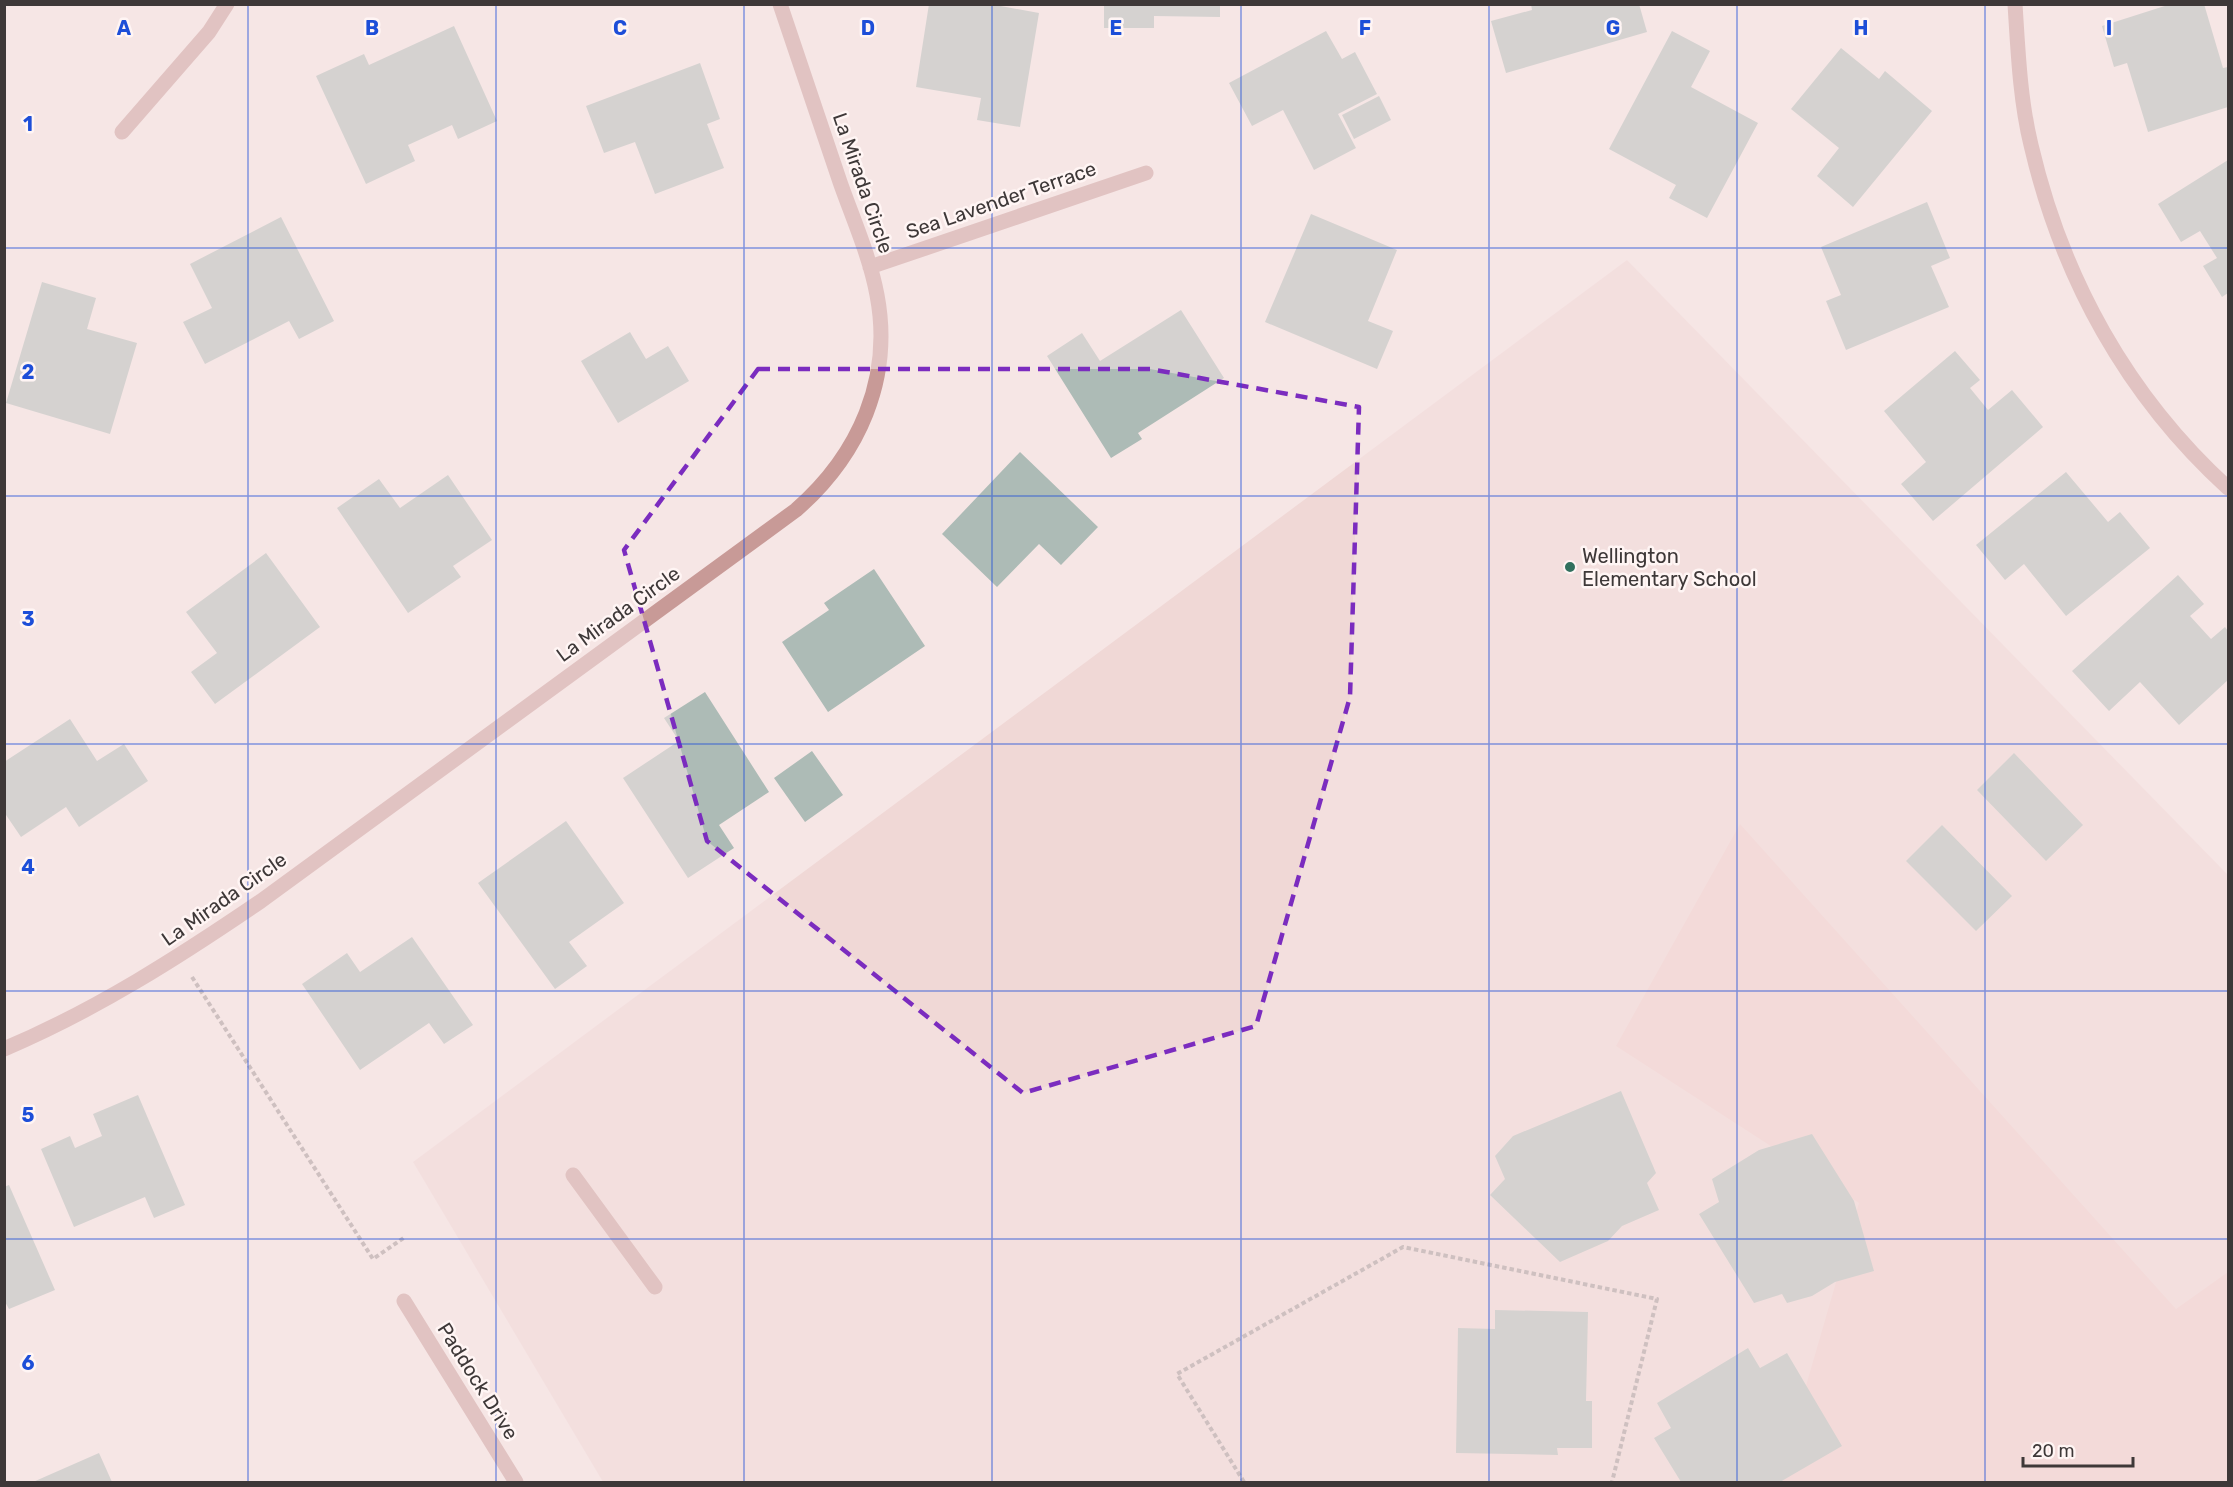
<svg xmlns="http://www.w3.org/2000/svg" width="2233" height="1487" viewBox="0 0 2233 1487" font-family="Rubik,sans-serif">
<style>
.built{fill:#f0d8d6}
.green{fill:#f0cdca}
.building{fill:#adbbb6}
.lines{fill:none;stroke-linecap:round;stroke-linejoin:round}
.path{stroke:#9e9392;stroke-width:4;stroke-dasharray:4.5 3;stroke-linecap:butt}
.minor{stroke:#c89a97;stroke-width:15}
.marked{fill:none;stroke:#7b2cbf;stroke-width:4.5;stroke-dasharray:12 8;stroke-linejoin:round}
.grid{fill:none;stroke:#1d4ed8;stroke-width:1.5;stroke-opacity:0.55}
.poi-dot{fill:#31705e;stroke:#fff5f4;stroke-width:2}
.labels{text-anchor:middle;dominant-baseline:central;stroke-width:5;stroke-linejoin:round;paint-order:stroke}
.street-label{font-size:20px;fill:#3e3838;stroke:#fff5f4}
.poi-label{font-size:20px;fill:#3e3838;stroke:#fff5f4;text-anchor:start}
.grid-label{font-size:20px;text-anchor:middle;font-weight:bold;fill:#1d4ed8;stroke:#fff5f4;stroke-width:5;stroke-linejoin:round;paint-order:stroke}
</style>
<rect width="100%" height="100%" fill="#f6e6e5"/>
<!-- built -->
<path class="built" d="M1627,260L2228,875V1482H603L413,1162Z"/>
<!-- green -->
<path class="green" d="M1740,824L2176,1309L2228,1272V1482H1778L1859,1203L1616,1046Z"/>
<!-- building -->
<path class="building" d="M929,4H990L1039,13L1020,127L977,120L981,98L916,87Z
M1104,4H1220V17L1154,16V28H1104Z
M1531,4H1639L1647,32L1506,73L1491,21L1532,10Z
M2171,4H2204L2223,68L2228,67V107L2148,132L2127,63L2114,67L2102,26Z
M454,26L497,121L458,139L452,125L408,145L415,161L366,184L316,76L364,54L369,65Z
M1326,31L1342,59L1355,52L1377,94L1338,114L1356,148L1314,170L1283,110L1252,126L1229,83Z
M1672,31L1710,51L1691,87L1758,123L1707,218L1669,198L1676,185L1609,149Z
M1841,48L1879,79L1885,71L1932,111L1853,207L1817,176L1839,148L1791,109Z
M700,63L720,119L707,124L724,168L655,194L635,142L604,153L586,106Z
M1379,96L1391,120L1354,139L1342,115Z
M2228,160V293L2222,297L2203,266L2217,258L2200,231L2181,242L2158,204Z
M1927,202L1950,258L1931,266L1949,307L1846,350L1826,301L1841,295L1821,247Z
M1311,214L1397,250L1368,321L1393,331L1377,369L1265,322Z
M281,217L334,321L299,339L289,321L205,364L183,322L212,308L190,264Z
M42,282L96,298L87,329L137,343L110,434L6,403Z
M1181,310L1224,378L1138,433L1142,439L1111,458L1047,356L1082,333L1100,361Z
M630,332L646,359L668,346L689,381L618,423L581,361Z
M1955,351L1980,380L1970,388L1988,410L2012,390L2043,427L1933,521L1901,484L1926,462L1884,411Z
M1020,452L1098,527L1061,565L1039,544L997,587L942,534Z
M2066,472L2108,522L2120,512L2150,548L2066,616L2024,564L2005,580L1976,545Z
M448,475L492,540L453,566L461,577L408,613L337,508L379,479L400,508Z
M266,553L320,627L215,704L191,672L217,653L186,612Z
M874,569L925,646L828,712L782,642L829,610L824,603Z
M2178,575L2204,604L2190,616L2211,639L2225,627L2228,631V680L2179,725L2140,682L2109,711L2072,671Z
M705,692L769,792L719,825L734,848L688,878L623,778L679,741L664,718Z
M70,719L97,761L124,744L148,781L79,827L66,807L21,837L4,812V762Z
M812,751L843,795L805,822L774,778Z
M2014,753L2083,825L2046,861L1977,790Z
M566,821L624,903L569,942L587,966L555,989L478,883Z
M1942,825L2012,896L1976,931L1906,861Z
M412,937L473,1025L444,1044L429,1023L360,1070L302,984L347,953L360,972Z
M1621,1091L1656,1173L1647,1183L1659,1210L1622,1226L1608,1241L1560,1262L1490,1195L1505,1179L1495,1156L1513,1136Z
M138,1095L185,1205L154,1218L145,1197L74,1227L41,1149L70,1136L75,1148L102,1136L93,1114Z
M1812,1134L1854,1201L1874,1271L1835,1282L1812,1296L1787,1303L1782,1294L1754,1303L1699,1214L1719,1202L1712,1179L1759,1150Z
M9,1185L55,1290L9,1309L4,1300V1187Z
M1495,1310L1588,1312L1586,1401H1592V1448H1557L1558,1455L1456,1453L1458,1328L1495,1329Z
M1748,1348L1760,1368L1787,1353L1842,1446L1780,1482H1681L1654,1438L1671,1428L1657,1403Z
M99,1453L112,1482H33Z"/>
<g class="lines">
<!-- path -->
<path class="path" d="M192,977L373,1259L405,1237
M1244,1482L1177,1374L1403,1247L1657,1299L1612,1482"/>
<!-- minor -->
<path class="minor" d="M2015,4C2018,51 2020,100 2031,145C2062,278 2127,396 2228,488
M122,132L209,32L227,4
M870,267L1146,173
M4,1049C96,1010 179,957 261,901L796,510C859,455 893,379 877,295C870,257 853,219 840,182C820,123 800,64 780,4
M573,1175L655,1287
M404,1301L516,1482"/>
</g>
<!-- marked area -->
<path d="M0 0H2233V1487H0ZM758,369H1150L1359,407L1350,697L1256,1026L1023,1093L707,841L624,550Z" fill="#f6e6e5" fill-opacity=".55" fill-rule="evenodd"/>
<path class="marked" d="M758,369H1150L1359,407L1350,697L1256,1026L1023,1093L707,841L624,550Z"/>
<!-- grid -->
<path class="grid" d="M248,4V1482M496,4V1482M744,4V1482M992,4V1482M1241,4V1482M1489,4V1482M1737,4V1482M1985,4V1482M4,248H2228M4,496H2228M4,744H2228M4,991H2228M4,1239H2228"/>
<!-- markers -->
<circle class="poi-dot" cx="1570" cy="567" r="6"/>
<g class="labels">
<!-- street labels -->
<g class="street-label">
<text transform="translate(863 183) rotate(71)">La Mirada Circle</text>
<text transform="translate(1001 200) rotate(-19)">Sea Lavender Terrace</text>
<text transform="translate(618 614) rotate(-36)">La Mirada Circle</text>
<text transform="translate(224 899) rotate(-35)">La Mirada Circle</text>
<text transform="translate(478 1381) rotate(58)">Paddock Drive</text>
</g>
<!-- poi labels -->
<g class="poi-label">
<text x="1582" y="556">Wellington<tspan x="1582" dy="23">Elementary School</tspan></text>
</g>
</g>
<g class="grid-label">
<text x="124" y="35">A</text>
<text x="372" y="35">B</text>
<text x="620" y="35">C</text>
<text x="868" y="35">D</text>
<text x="1116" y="35">E</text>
<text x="1365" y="35">F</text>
<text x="1613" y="35">G</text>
<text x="1861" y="35">H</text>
<text x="2109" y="35">I</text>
<text x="28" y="131">1</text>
<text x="28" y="379">2</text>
<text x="28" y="626">3</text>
<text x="28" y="874">4</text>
<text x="28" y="1122">5</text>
<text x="28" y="1370">6</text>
</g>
<!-- border -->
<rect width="2233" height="1487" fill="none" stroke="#3e3838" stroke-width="12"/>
<!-- scale -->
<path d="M2023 1457v9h110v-9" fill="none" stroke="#3e3838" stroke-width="3"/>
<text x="2032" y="1457" font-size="18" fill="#3e3838" stroke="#fff5f4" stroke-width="4.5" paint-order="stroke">20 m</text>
</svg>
